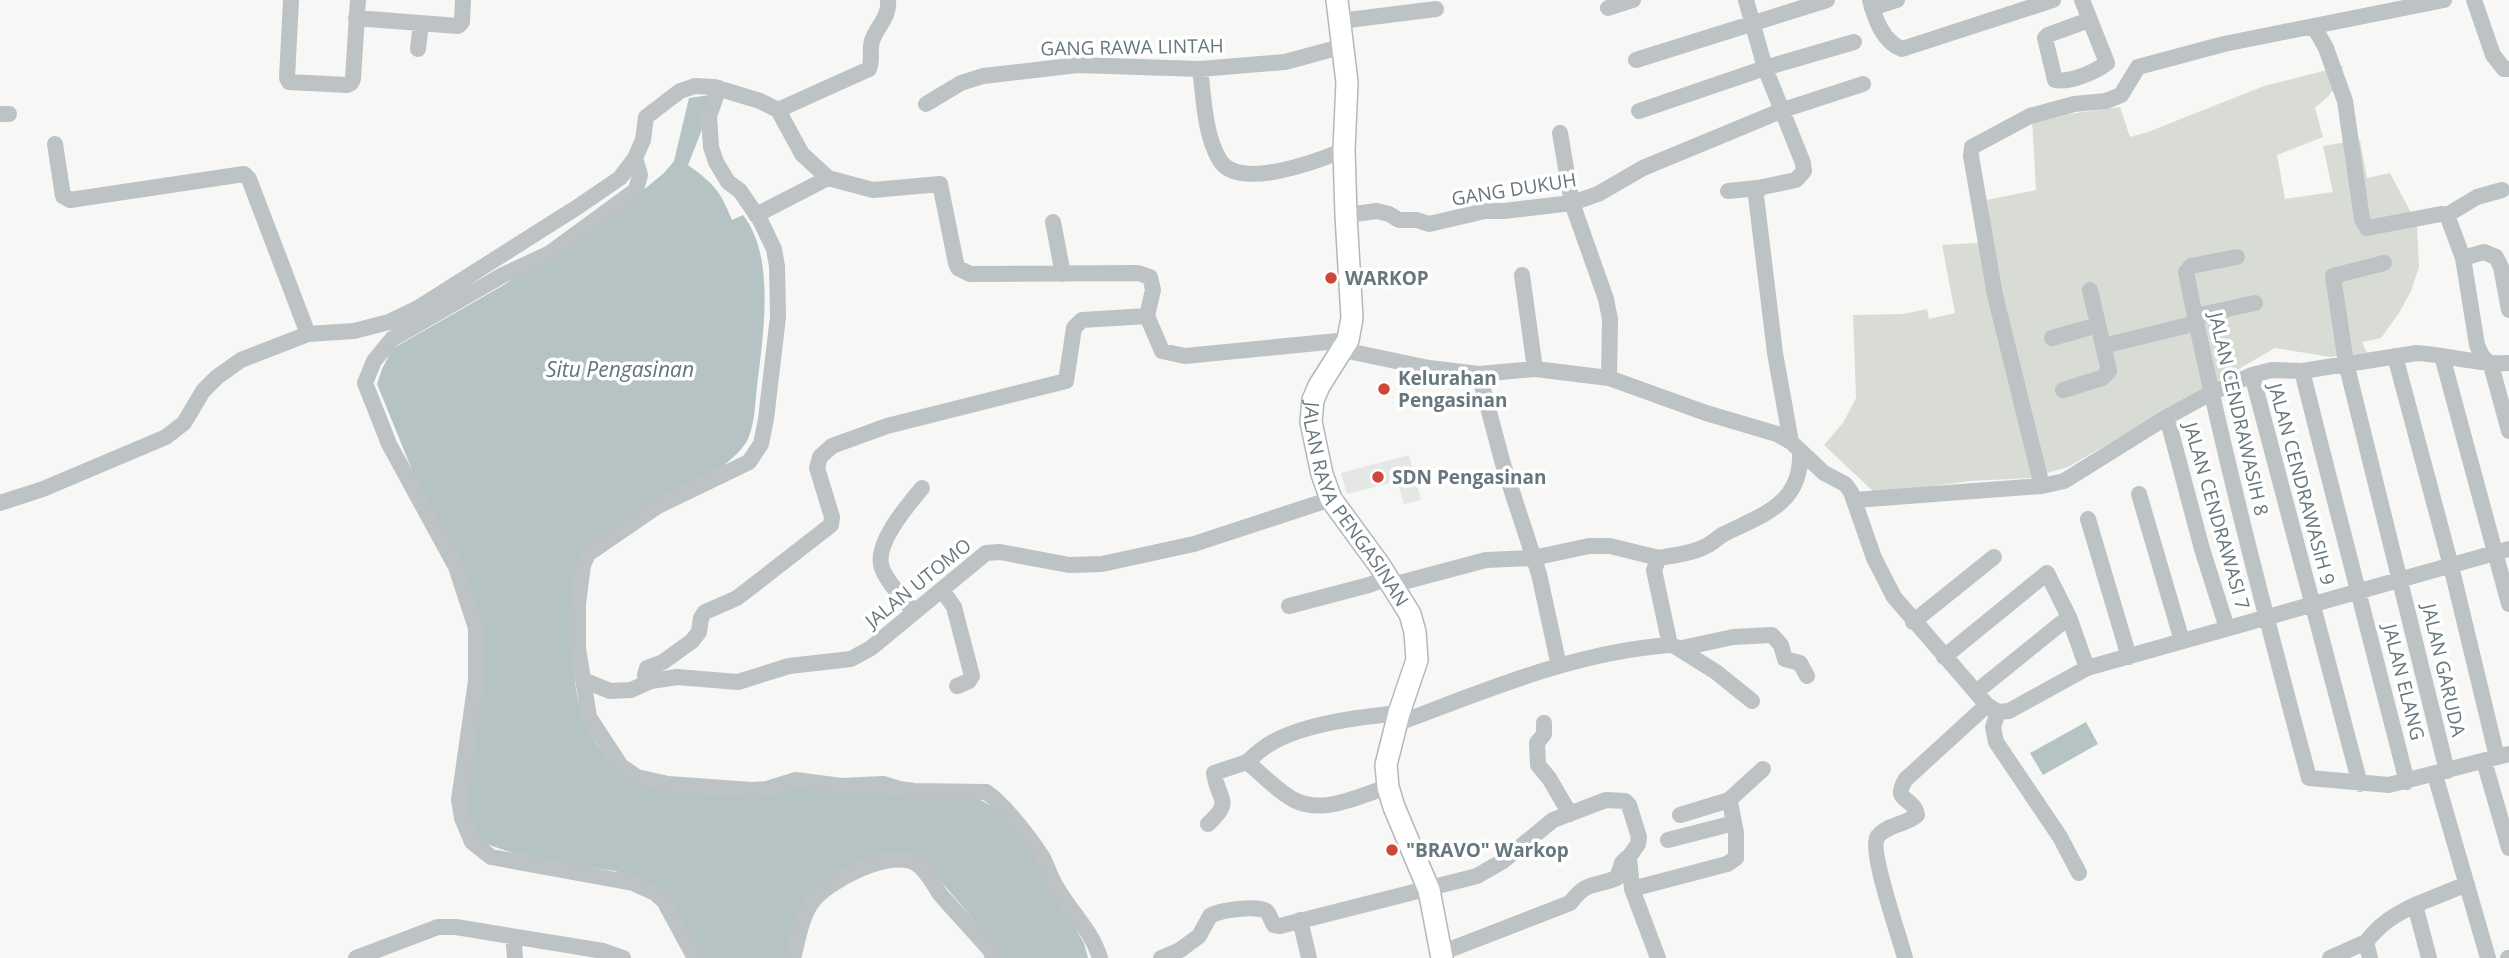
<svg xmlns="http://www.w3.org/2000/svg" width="2509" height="958" viewBox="0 0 2509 958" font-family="'Open Sans',sans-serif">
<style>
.built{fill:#e5e7e5}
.green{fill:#d8dcd4}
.water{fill:#b6c3c5}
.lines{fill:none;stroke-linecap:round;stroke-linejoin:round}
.secondary-casing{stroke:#b2b8bb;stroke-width:24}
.minor{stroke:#bdc2c4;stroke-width:16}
.secondary{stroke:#fff;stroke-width:21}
.poi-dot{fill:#d1463b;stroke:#fff;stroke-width:2.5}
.labels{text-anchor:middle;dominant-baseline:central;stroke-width:7;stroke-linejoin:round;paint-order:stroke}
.street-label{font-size:19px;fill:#66777d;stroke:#fff}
.poi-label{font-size:19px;font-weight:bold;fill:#66777d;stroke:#fff;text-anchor:start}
.water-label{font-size:21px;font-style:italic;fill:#607578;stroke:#fff}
</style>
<rect width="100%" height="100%" fill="#f7f7f5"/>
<!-- built -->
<path class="built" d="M1409,455L1421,500L1404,504L1397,481L1347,494L1341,473Z"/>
<!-- green -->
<path class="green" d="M2343,66C2340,87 2330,95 2315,108L2323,137L2277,155L2285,199L2333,192L2323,146L2360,140L2367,178L2390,173L2417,224L2419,267L2411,291L2399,313L2381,338L2362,342L2367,353L2331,357L2275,348L2068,467L2030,478L1970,481L1876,494L1824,445L1843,423L1856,398L1853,315L1903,314L1927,309L1929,319L1955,313L1942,245L1992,242L1987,200L2036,190L2032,119L2120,107L2130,137L2148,132L2264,86Z"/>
<!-- water -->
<path class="water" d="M716,94L688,165C714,184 720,190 732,220L743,215C776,257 763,336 757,386C755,403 755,423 748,439C742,451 731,459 722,467L589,549C577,640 550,705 625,777L781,788L882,787L973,797C1017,809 1061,903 1084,943L1088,958H1000L984,932L927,865L920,860L828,882L788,958H699L677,913L635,878L615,871L566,864L513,853L486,844L476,835L469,820L465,793L481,639L377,384L382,369L392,349L502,286L618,211L664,173L674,161L689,98Z
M2086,722L2098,744L2043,775L2030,753Z"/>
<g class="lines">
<!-- secondary casing -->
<g class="secondary-casing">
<g id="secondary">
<path id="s1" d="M1337,0L1347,82L1344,150L1346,215L1352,318L1348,340L1319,386L1313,400L1311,422L1322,474L1331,499L1380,566L1410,614L1415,632L1417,660L1399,713L1386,765L1388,787L1394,807L1429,890L1442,958"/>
</g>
</g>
<!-- minor -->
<path class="minor" d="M291,0L287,78L289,82L347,85L351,83L353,79L358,0
M1746,0L1765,68L1803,163L1804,171L1796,180L1758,188L1756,196L1775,353L1791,442L1824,473L1845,484L1851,492L1874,558L1894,597L1987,705L1998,712L2009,711L2087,668L2509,549
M1870,0C1875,19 1883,42 1902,49L2053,0
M2082,0L2107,63C2095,72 2070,83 2055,80L2045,38L2048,35L2089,20
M2474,0L2493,55L2504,69H2509
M1608,8L1633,0
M1872,8L1897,0
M356,18L458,26L462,22L463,0
M1340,21L1436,9
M2314,27L2326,48L2345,101L2362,219L2367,228L2441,214L2447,215L2463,258L2484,252L2496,257L2501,267L2509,310
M418,49L421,23
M1636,60L1827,0
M1200,69C1204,98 1204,132 1219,159C1237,192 1318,161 1344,150
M719,88L709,116L711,147L716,162L728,182L740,191L760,220L774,249L777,266L778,317L766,419L761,444L749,462L658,506L588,554L583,565L578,604V648L589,717L621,766L637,777L668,784L752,790L767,789L796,780L841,786L883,784L899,789L914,791L986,792C1004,804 1031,839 1043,858C1048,868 1051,879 1057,888C1071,912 1092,931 1100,958
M926,104L961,83L983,76L1078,65L1200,69L1285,62L1344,46
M778,110L869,69C873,60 869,51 872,41C877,26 890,17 888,0
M1639,111L1765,68L1854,42
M0,114H9
M1560,133L1572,203L1606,299L1610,319L1609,378
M55,144L63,196L70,200L244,174L249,179L308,334
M635,158L640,175L636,190L550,253L503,275L392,339L374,361L365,383L389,444L456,567L476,628V681L459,800L462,818L472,842L491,857L633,883L655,893L664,901L695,958
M1728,191L1758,188
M756,215L828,178
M1346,215L1377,211L1389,214L1399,220H1417L1429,224L1485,211H1504L1572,203L1598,194L1643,168L1783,110L1863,84
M2447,215L2477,197L2502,190
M1053,222L1063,274
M2237,257L2191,266L2186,272C2220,443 2264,610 2309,778L2389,785L2509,754
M2463,258L2477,345L2482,356L2491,365L2509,431
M2384,263L2333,276L2346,363L2447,771
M1522,275L1535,369
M2195,316L2255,303
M2052,338L2098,325
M2103,346L2197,323
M1343,350L1429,368L1479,374L1535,369L1609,378L1706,413L1777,434L1791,442
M2395,356L2451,566L2497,757
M2442,356L2509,604
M2302,371C2336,508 2373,644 2407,782
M1479,374L1503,464L1539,574L1559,666
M2252,375L2360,784
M2063,390L2102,378L2109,371L2090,290
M2167,417L2202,549L2227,628
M2042,486L1995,295L1971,156L1972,147L2030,116L2074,104L2106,101L2121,95L2138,67L2224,44L2444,0
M2139,494L2182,641
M1855,500L2042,486L2064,481L2167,417L2211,393L2252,375L2272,370L2302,371L2417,353C2448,355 2478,365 2509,363
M0,503L43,489L166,437L184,423L203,391L217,377L241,360L308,334L354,331L389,322L418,308L576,208L620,178L635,158L643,140L646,117L680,91L695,86L714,87L760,101L778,110L802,154L828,178L873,190L940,184L956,263L958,268L970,274L1138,273L1150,277L1153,290L1147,316L1162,351L1185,356L1348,340
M2088,519L2129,657
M1392,585L1486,560L1533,558L1589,546H1610L1659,558
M942,590L954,607L972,676L969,681L957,686
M1289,606L1369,585L1388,578
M914,612C904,599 888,584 882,568C873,545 908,505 922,488
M1913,622L1994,557
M1676,647L1716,672L1752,701
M1682,648L1733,637L1772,635L1781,645L1785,659L1800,663L1807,676
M1944,657L2047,573L2069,617L2087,668
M583,680L610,691L631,690L651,681L677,677L738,682L789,666L851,659L871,648L986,553L1000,552L1069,565L1102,564L1194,544L1331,499
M647,683L645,675L647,668L663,662L692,641L699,632L701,618L705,612L737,598L831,525L832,517L817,468L820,457L832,446L887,426L1066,381L1074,328L1082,320L1147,316
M1976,692L2069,617
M1998,712L1993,727L1996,742L2060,837L2079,873
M1544,723V734L1537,743L1538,765L1549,778L1570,814
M1396,724C1485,691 1574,652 1670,645L1654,570L1659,558C1674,555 1692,554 1706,546C1713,543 1718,537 1724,534C1762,515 1802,504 1800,453
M2484,761L2509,848
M1247,762C1255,755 1263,747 1273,742C1307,723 1361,717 1399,713
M2435,775L2488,958
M1728,801L1763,769
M1208,824C1234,800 1218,801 1214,773L1247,762C1262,774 1277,791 1294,800C1324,815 1358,796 1388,787
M1668,840L1734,823
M1632,889L1727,864L1736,858V833L1730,802L1726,801L1680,815
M2415,905L2467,884
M1300,920L1309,958
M514,945L515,958
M1441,953L1570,903C1588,880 1592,888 1617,878L1622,863L1627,858
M356,958L438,927H456L603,951L623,958
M793,958C798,940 801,918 812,902C827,881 893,847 917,864C926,870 934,885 940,894C956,913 974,931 990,950L993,958
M1161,958L1180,950L1199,936L1210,916C1219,910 1257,905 1266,911C1270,914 1271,921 1274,925L1280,926L1477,876L1503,861L1553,820L1606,800L1625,801L1629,805L1639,837L1638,844L1629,857L1632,889L1658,958
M1905,958C1900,938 1868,849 1878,836C1888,824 1906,825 1917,815C1913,795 1891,803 1906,779L1987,705
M2330,958L2366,942
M2370,958L2366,942C2380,924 2394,915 2415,905L2429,958
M2508,958H2509"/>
<!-- secondary -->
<use href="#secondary" class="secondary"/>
</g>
<!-- markers -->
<g class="poi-dot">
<circle cx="1331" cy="278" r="7"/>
<circle cx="1384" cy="389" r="7"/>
<circle cx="1378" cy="477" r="7"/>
<circle cx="1392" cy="850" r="7"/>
</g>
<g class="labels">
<!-- street labels -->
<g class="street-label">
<text transform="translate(1132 47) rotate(-1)">GANG RAWA LINTAH</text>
<text transform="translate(1514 189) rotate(-9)">GANG DUKUH</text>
<text transform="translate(2239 414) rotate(77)">JALAN CENDRAWASIH 8</text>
<text transform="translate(2302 484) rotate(75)">JALAN CENDRAWASIH 9</text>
<text stroke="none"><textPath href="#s1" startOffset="527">JALAN RAYA PENGASINAN</textPath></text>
<text transform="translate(2217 516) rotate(74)">JALAN CENDRAWASI 7</text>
<text transform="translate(918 583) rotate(-39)">JALAN UTOMO</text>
<text transform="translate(2444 670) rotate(77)">JALAN GARUDA</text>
<text transform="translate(2404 682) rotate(76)">JALAN ELANG</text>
</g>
<!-- poi labels -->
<g class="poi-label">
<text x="1345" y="278">WARKOP</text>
<text x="1398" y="378">Kelurahan<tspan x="1398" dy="22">Pengasinan</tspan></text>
<text x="1392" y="477">SDN Pengasinan</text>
<text x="1406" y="850">"BRAVO" Warkop</text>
</g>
<!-- water labels -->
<g class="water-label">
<text x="620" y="369">Situ Pengasinan</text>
</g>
</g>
</svg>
